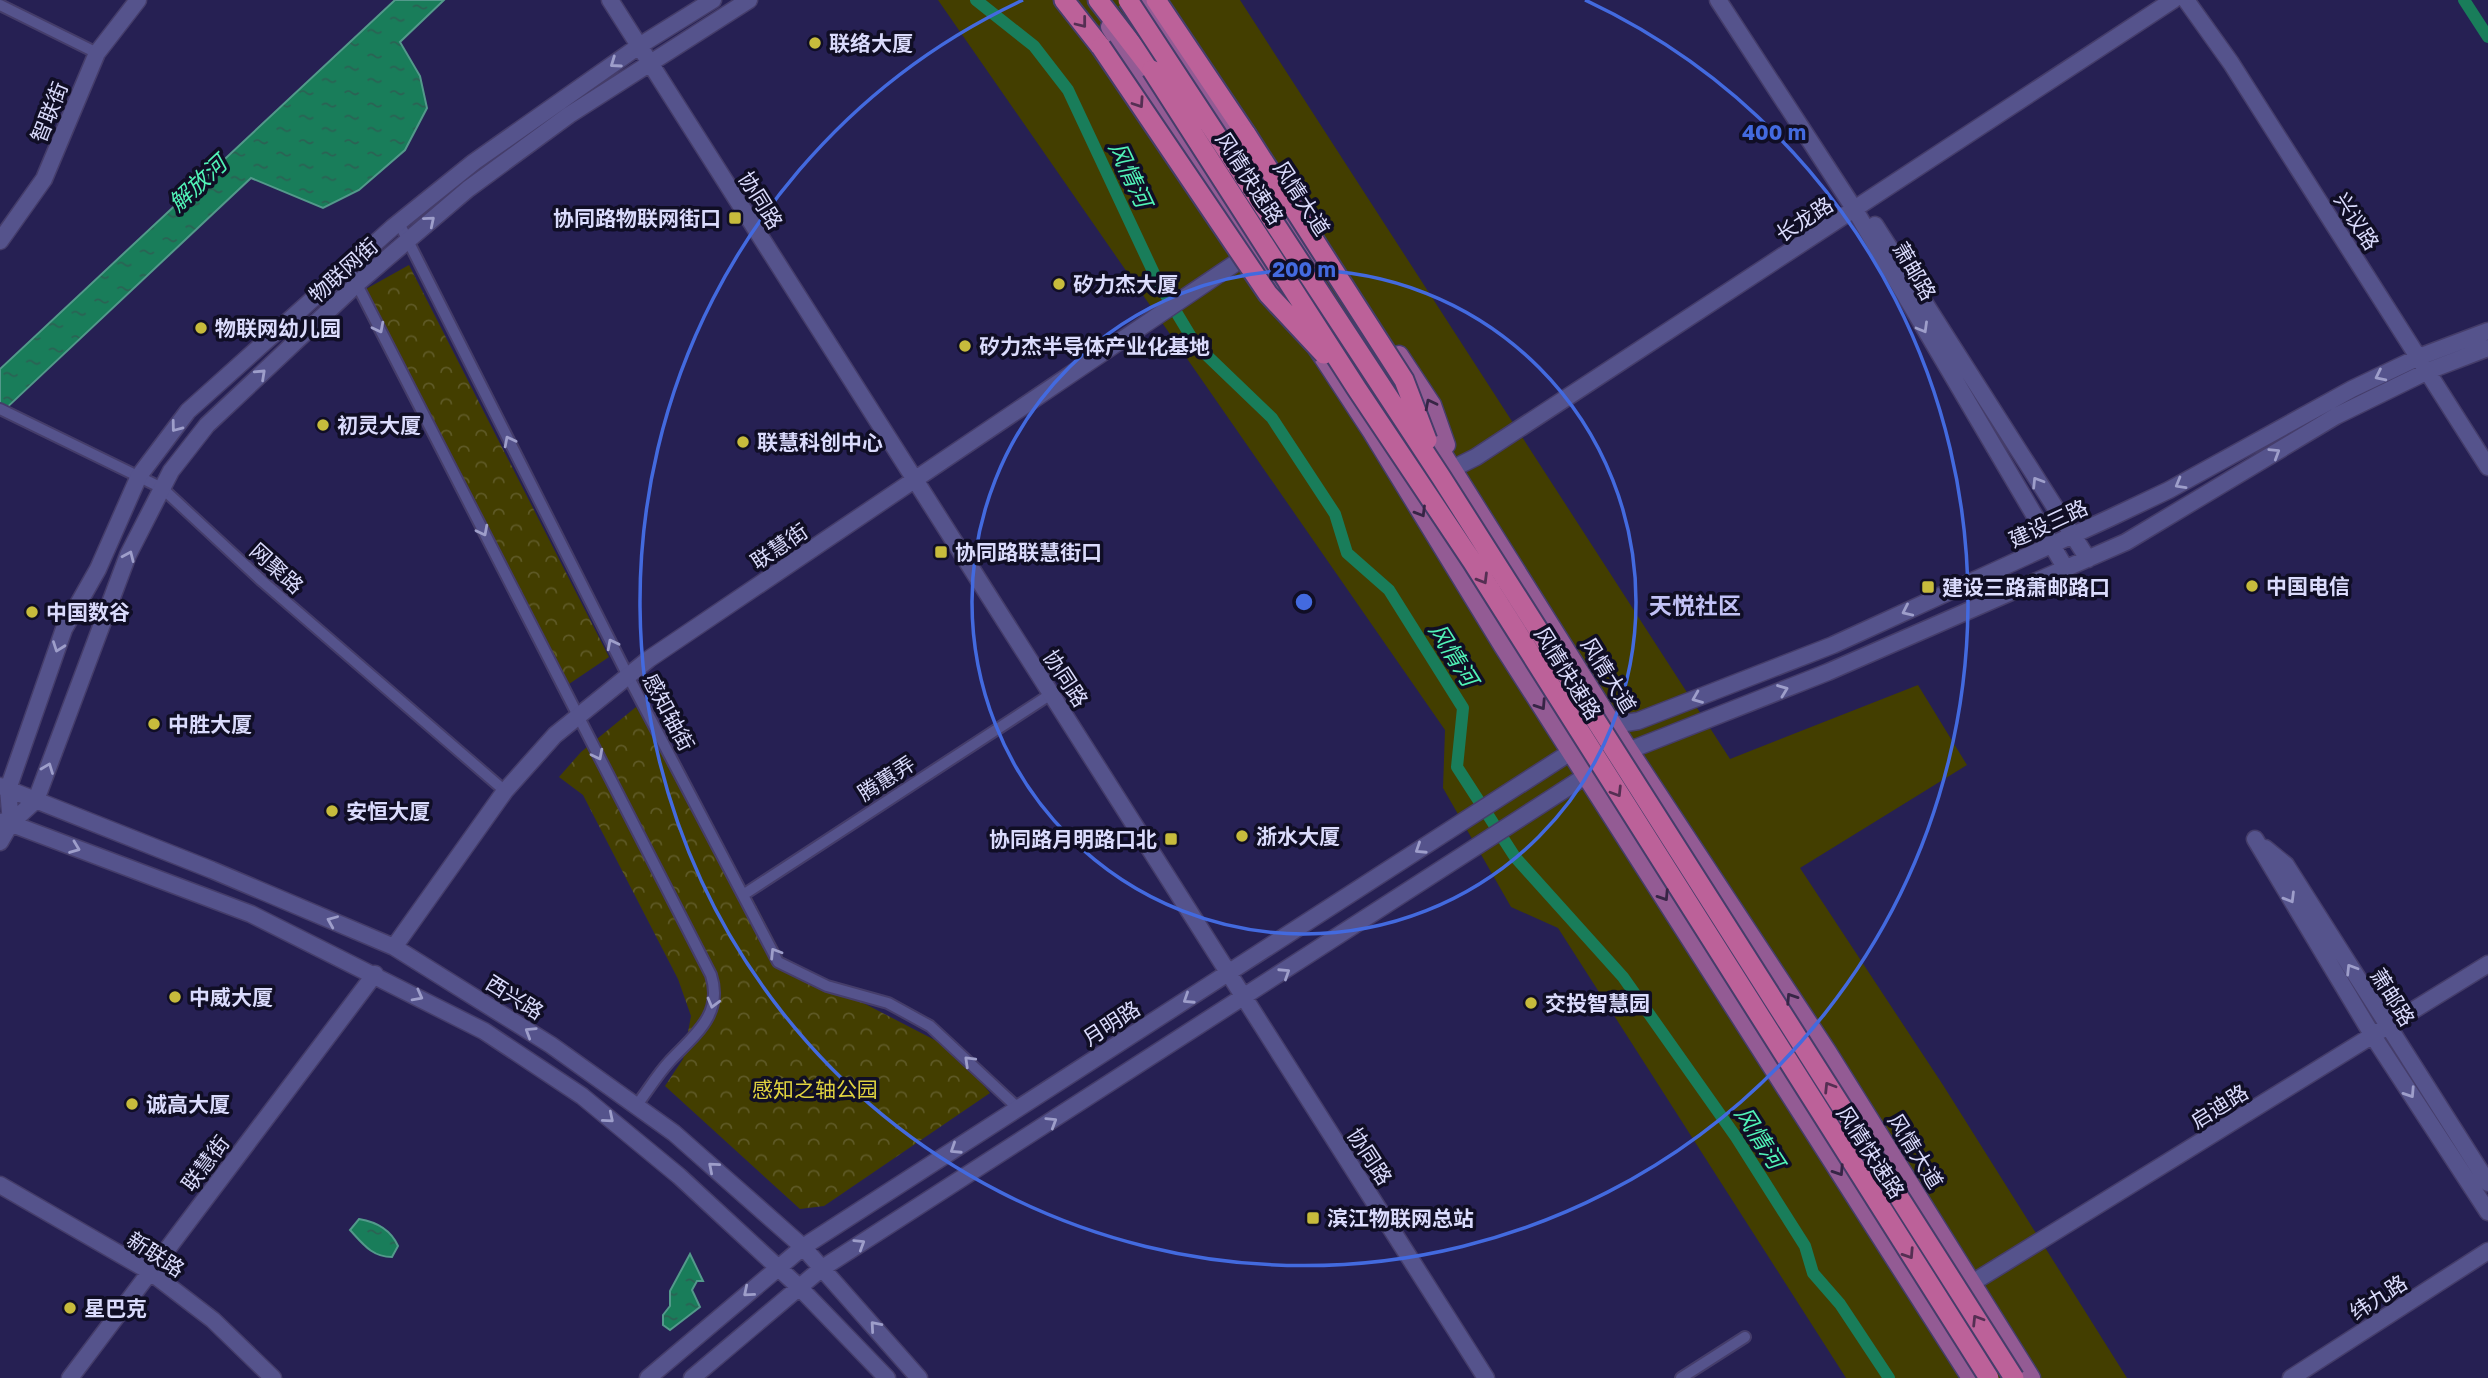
<svg xmlns="http://www.w3.org/2000/svg" width="2488" height="1378" viewBox="0 0 2488 1378" font-family="'Golos Text','Noto Sans SC',sans-serif">
<style>
.green{fill:#433e00}
.park{fill:url(#park-crowns)}
.water{fill:url(#water-ripples);stroke:#53998b;stroke-width:2}
.lines{fill:none;stroke-linecap:round;stroke-linejoin:round}
.canal{stroke:#197d5a;stroke-width:12}
.street-casing{stroke:#453d6a;stroke-width:14}
.secondary-casing{stroke:#453d6a;stroke-width:19}
.primary-casing{stroke:#453d6a;stroke-width:21}
.highway-casing{stroke:#453d6a;stroke-width:23}
.street{stroke:#55538c;stroke-width:10}
.secondary{stroke:#55538c;stroke-width:16}
.primary{stroke:#935b94;stroke-width:18}
.highway{stroke:#bc6199;stroke-width:19}
.highway-bridge-casing{stroke:#453d6a;stroke-width:23;stroke-linecap:butt}
.highway-bridge{stroke:#bc6199;stroke-width:19}
.oneway{stroke:#552f53}
.oneway2{stroke:#9e9eca}
.oneway3{stroke:#372546}
.ring{fill:none;stroke:#436adf;stroke-width:3.5}
.poi-dot{fill:#c7bb3c;stroke:#100e25;stroke-width:2.5}
.labels{text-anchor:middle;dominant-baseline:central;stroke-width:7;stroke-linejoin:round;paint-order:stroke}
.poi-label{font-size:21px;font-weight:bold;fill:#dadbfc;stroke:#100e25;text-anchor:start}
.street-label{font-size:21px;fill:#dadbfc;stroke:#100e25}
.park-label{font-size:21px;fill:#dfd240;stroke:#100e25}
.water-label{font-size:23px;font-style:italic;fill:#51f3b7;stroke:#100e25}
.neighbourhood-label{font-size:23px;font-weight:bold;fill:#c1c1f5;stroke:#100e25}
.centre{fill:#436adf;stroke:#100e25;stroke-width:3.5}
.ring-label{font-size:21px;text-anchor:middle;font-weight:bold;fill:#436adf;stroke:#100e25;stroke-width:7;stroke-linejoin:round;paint-order:stroke}
</style>
<defs>
<pattern id="park-crowns" width="20" height="18" patternUnits="userSpaceOnUse" patternTransform="scale(1.75)"><rect width="20" height="18" fill="#433e00"/><path d="M2 6a3 3 0 1 1 6 0M12 15a3 3 0 1 1 6 0" fill="none" stroke="#5e5926"/></pattern>
<pattern id="water-ripples" width="26" height="14" patternUnits="userSpaceOnUse" patternTransform="scale(1.75)"><rect width="26" height="14" fill="#197d5a"/><path d="M2 4q2-2 4 0t4 0M15 11q2-2 4 0t4 0" fill="none" stroke="#2b6254"/></pattern>
</defs>
<rect width="100%" height="100%" fill="#262053"/>
<!-- green -->
<path class="green" d="M938,0H1240L1730,759L1918,685L1967,765L1800,868L1943,1085L2127,1378H1846L1558,928L1511,907L1443,788L1445,730Z"/>
<!-- park -->
<path class="park" d="M409,265L609,657L569,684L366,289Z
M636,707L749,892L786,963L956,1051L990,1093L824,1206L800,1209L665,1086L683,1059L691,1016L678,979L583,795L559,777L581,752Z"/>
<!-- water -->
<path class="water" d="M395,0H444L400,42L420,76L427,108L405,150L359,190L323,208L251,178L0,414V369Z
M359,1219C377,1222 391,1230 398,1246L392,1257C372,1257 363,1244 350,1230Z
M690,1254L703,1281H697L692,1290L700,1307L670,1330L663,1325V1315L670,1306V1291Z"/>
<g class="lines">
<!-- canal -->
<path class="canal" d="M976,0L1034,46L1068,90L1158,282L1196,345L1272,418L1335,514L1347,553L1389,590L1463,708L1457,767L1515,857L1623,977L1736,1137L1805,1246L1813,1273L1840,1304L1889,1378
M2464,0L2488,37"/>
<!-- street casing -->
<g class="street-casing">
<path id="street" d="M0,5L97,53
M399,223L628,676L778,962L827,986L888,1003L930,1026L1018,1108
M348,267L711,975C724,1015 693,1036 669,1062C657,1075 647,1092 636,1106
M0,409L162,488L262,581L505,791
M743,895L1051,694
M1681,1378L1745,1337"/>
</g>
<!-- secondary casing -->
<g class="secondary-casing">
<path id="secondary" d="M610,0L1486,1378
M1718,0L1855,210L2066,569
M2186,0L2231,63L2488,467
M1875,225L2088,559
M0,241L44,179L97,53L138,0
M1454,468L1476,457L2173,0
M1605,730L1613,725L1638,721L1833,645L2110,518L2169,490L2352,389L2419,357L2488,331
M1620,754L1828,672L2126,542L2336,416L2428,371L2488,348
M0,786L212,870L394,947L551,1045L674,1133L803,1247L919,1378
M4,821L251,914L484,1031L582,1096L679,1176L799,1287L887,1378
M11,823L8,789L64,629L98,569L139,476L188,411L392,228L474,162L639,46L713,0
M2255,839L2373,1036L2488,1212
M0,842L11,823L36,800L128,555L171,471L207,425L359,282L468,189L569,115L749,0
M2265,848L2286,865L2488,1183
M394,947L505,791L555,735L649,659L1252,252
M0,1185L149,1271L213,1320L273,1378
M1972,1283L2488,964
M70,1378L375,974
M648,1378L803,1247L1580,746
M692,1378L821,1269L1595,770
M2291,1378L2488,1251"/>
</g>
<!-- primary casing -->
<g class="primary-casing">
<path id="primary" d="M1141,0L1318,264
M1110,27L1293,313
M1315,345L1372,432L1503,646L1971,1378
M1399,355L1432,405L1446,445
M1424,424L1628,749L1828,1053L2031,1378"/>
</g>
<!-- highway casing -->
<g class="highway-casing">
<path id="highway" d="M1064,0L1101,47
M1098,0L1152,70
M1156,0L1246,134"/>
</g>
<!-- street -->
<use href="#street" class="street"/>
<!-- secondary -->
<use href="#secondary" class="secondary"/>
<!-- primary -->
<use href="#primary" class="primary"/>
<!-- highway -->
<use href="#highway" class="highway"/>
<!-- highway-bridge casing -->
<g class="highway-bridge-casing">
<path id="highway-bridge" d="M1128,0L1441,477L2014,1378
M1101,47L1268,294L1324,354
M1152,70L1357,389L1472,561L1989,1378
M1246,134L1404,380L1427,440"/>
</g>
<!-- highway-bridge -->
<use href="#highway-bridge" class="highway-bridge"/>
</g>
<!-- one-way arrows -->
<defs><path id="oneway-chevron" d="M-2-3.5L2.5 0L-2 3.5" fill="none" stroke-width="1.6" stroke-linecap="round" stroke-linejoin="round" transform="scale(1.75)"/></defs>
<g class="oneway">
<use href="#oneway-chevron" transform="translate(1082 23) rotate(52)"/>
<use href="#oneway-chevron" transform="translate(1139 103) rotate(56)"/>
<use href="#oneway-chevron" transform="translate(1483 579) rotate(59)"/>
<use href="#oneway-chevron" transform="translate(1617 792) rotate(58)"/>
<use href="#oneway-chevron" transform="translate(1829 1087) rotate(-122)"/>
<use href="#oneway-chevron" transform="translate(1909 1254) rotate(57)"/>
<use href="#oneway-chevron" transform="translate(1977 1320) rotate(-122)"/>
</g>
<g class="oneway2">
<use href="#oneway-chevron" transform="translate(615 63) rotate(145)"/>
<use href="#oneway-chevron" transform="translate(430 221) rotate(-40)"/>
<use href="#oneway-chevron" transform="translate(379 328) rotate(63)"/>
<use href="#oneway-chevron" transform="translate(1923 328) rotate(60)"/>
<use href="#oneway-chevron" transform="translate(261 374) rotate(-43)"/>
<use href="#oneway-chevron" transform="translate(2380 376) rotate(154)"/>
<use href="#oneway-chevron" transform="translate(176 427) rotate(127)"/>
<use href="#oneway-chevron" transform="translate(509 441) rotate(-117)"/>
<use href="#oneway-chevron" transform="translate(2275 453) rotate(-32)"/>
<use href="#oneway-chevron" transform="translate(2037 482) rotate(-122)"/>
<use href="#oneway-chevron" transform="translate(2180 484) rotate(150)"/>
<use href="#oneway-chevron" transform="translate(483 531) rotate(63)"/>
<use href="#oneway-chevron" transform="translate(129 556) rotate(-66)"/>
<use href="#oneway-chevron" transform="translate(1907 611) rotate(155)"/>
<use href="#oneway-chevron" transform="translate(612 644) rotate(-117)"/>
<use href="#oneway-chevron" transform="translate(58 647) rotate(110)"/>
<use href="#oneway-chevron" transform="translate(1783 690) rotate(-21)"/>
<use href="#oneway-chevron" transform="translate(1697 698) rotate(158)"/>
<use href="#oneway-chevron" transform="translate(598 755) rotate(63)"/>
<use href="#oneway-chevron" transform="translate(48 768) rotate(-69)"/>
<use href="#oneway-chevron" transform="translate(75 848) rotate(21)"/>
<use href="#oneway-chevron" transform="translate(1420 849) rotate(147)"/>
<use href="#oneway-chevron" transform="translate(2290 898) rotate(59)"/>
<use href="#oneway-chevron" transform="translate(332 921) rotate(-157)"/>
<use href="#oneway-chevron" transform="translate(775 953) rotate(-122)"/>
<use href="#oneway-chevron" transform="translate(2351 969) rotate(-122)"/>
<use href="#oneway-chevron" transform="translate(1285 973) rotate(-33)"/>
<use href="#oneway-chevron" transform="translate(418 996) rotate(28)"/>
<use href="#oneway-chevron" transform="translate(1188 999) rotate(147)"/>
<use href="#oneway-chevron" transform="translate(713 1003) rotate(105)"/>
<use href="#oneway-chevron" transform="translate(530 1032) rotate(-148)"/>
<use href="#oneway-chevron" transform="translate(969 1061) rotate(-136)"/>
<use href="#oneway-chevron" transform="translate(2410 1093) rotate(57)"/>
<use href="#oneway-chevron" transform="translate(609 1118) rotate(40)"/>
<use href="#oneway-chevron" transform="translate(1052 1122) rotate(-32)"/>
<use href="#oneway-chevron" transform="translate(955 1149) rotate(147)"/>
<use href="#oneway-chevron" transform="translate(713 1167) rotate(-139)"/>
<use href="#oneway-chevron" transform="translate(860 1244) rotate(-32)"/>
<use href="#oneway-chevron" transform="translate(748 1292) rotate(140)"/>
<use href="#oneway-chevron" transform="translate(875 1326) rotate(-131)"/>
</g>
<g class="oneway3">
<use href="#oneway-chevron" transform="translate(1430 404) rotate(-117)"/>
<use href="#oneway-chevron" transform="translate(1421 512) rotate(59)"/>
<use href="#oneway-chevron" transform="translate(1541 705) rotate(57)"/>
<use href="#oneway-chevron" transform="translate(1664 896) rotate(57)"/>
<use href="#oneway-chevron" transform="translate(1791 998) rotate(-123)"/>
<use href="#oneway-chevron" transform="translate(1839 1171) rotate(57)"/>
</g>
<!-- distance rings -->
<g class="ring">
<circle cx="1304" cy="602" r="332"/>
<path d="M1585 0A664 664 0 1 1 1023 0"/>
</g>
<!-- markers -->
<g class="poi-dot">
<circle cx="815" cy="43" r="7"/>
<rect x="728" y="211" width="14" height="14" rx="3.5"/>
<circle cx="1059" cy="284" r="7"/>
<circle cx="201" cy="328" r="7"/>
<circle cx="965" cy="346" r="7"/>
<circle cx="323" cy="425" r="7"/>
<circle cx="743" cy="442" r="7"/>
<rect x="934" y="545" width="14" height="14" rx="3.5"/>
<circle cx="2252" cy="586" r="7"/>
<rect x="1921" y="580" width="14" height="14" rx="3.5"/>
<circle cx="32" cy="612" r="7"/>
<circle cx="154" cy="724" r="7"/>
<circle cx="332" cy="811" r="7"/>
<circle cx="1242" cy="836" r="7"/>
<rect x="1164" y="832" width="14" height="14" rx="3.5"/>
<circle cx="175" cy="997" r="7"/>
<circle cx="1531" cy="1003" r="7"/>
<circle cx="132" cy="1104" r="7"/>
<rect x="1306" y="1211" width="14" height="14" rx="3.5"/>
<circle cx="70" cy="1308" r="7"/>
</g>
<g class="labels">
<!-- poi labels -->
<g class="poi-label">
<text x="829" y="43">联络大厦</text>
<text x="721" y="218" text-anchor="end">协同路物联网街口</text>
<text x="1073" y="284">矽力杰大厦</text>
<text x="215" y="328">物联网幼儿园</text>
<text x="979" y="346">矽力杰半导体产业化基地</text>
<text x="337" y="425">初灵大厦</text>
<text x="757" y="442">联慧科创中心</text>
<text x="955" y="552">协同路联慧街口</text>
<text x="2266" y="586">中国电信</text>
<text x="1942" y="587">建设三路萧邮路口</text>
<text x="46" y="612">中国数谷</text>
<text x="168" y="724">中胜大厦</text>
<text x="346" y="811">安恒大厦</text>
<text x="1256" y="836">浙水大厦</text>
<text x="1157" y="839" text-anchor="end">协同路月明路口北</text>
<text x="189" y="997">中威大厦</text>
<text x="1545" y="1003">交投智慧园</text>
<text x="146" y="1104">诚高大厦</text>
<text x="1327" y="1218">滨江物联网总站</text>
<text x="84" y="1308">星巴克</text>
</g>
<!-- street labels -->
<g class="street-label">
<text transform="translate(49 112) rotate(-68)">智联街</text>
<text transform="translate(1250 178) rotate(57)">风情快速路</text>
<text transform="translate(1302 198) rotate(57)">风情大道</text>
<text transform="translate(761 200) rotate(58)">协同路</text>
<text transform="translate(1804 219) rotate(-33)">长龙路</text>
<text transform="translate(2357 221) rotate(57)">兴议路</text>
<text transform="translate(343 270) rotate(-42)">物联网街</text>
<text transform="translate(1915 271) rotate(60)">萧邮路</text>
<text transform="translate(2048 523) rotate(-25)">建设三路</text>
<text transform="translate(779 546) rotate(-34)">联慧街</text>
<text transform="translate(277 568) rotate(42)">网聚路</text>
<text transform="translate(1568 673) rotate(58)">风情快速路</text>
<text transform="translate(1609 675) rotate(58)">风情大道</text>
<text transform="translate(1066 678) rotate(57)">协同路</text>
<text transform="translate(669 712) rotate(62)">感知轴街</text>
<text transform="translate(886 778) rotate(-33)">腾蕙弄</text>
<text transform="translate(515 997) rotate(32)">西兴路</text>
<text transform="translate(2393 997) rotate(58)">萧邮路</text>
<text transform="translate(1111 1023) rotate(-33)">月明路</text>
<text transform="translate(2219 1106) rotate(-32)">启迪路</text>
<text transform="translate(1916 1151) rotate(58)">风情大道</text>
<text transform="translate(1871 1152) rotate(57)">风情快速路</text>
<text transform="translate(1370 1156) rotate(57)">协同路</text>
<text transform="translate(205 1163) rotate(-53)">联慧街</text>
<text transform="translate(156 1254) rotate(33)">新联路</text>
<text transform="translate(2378 1297) rotate(-33)">纬九路</text>
</g>
<!-- park labels -->
<g class="park-label">
<text x="815" y="1089">感知之轴公园</text>
</g>
<!-- water labels -->
<g class="water-label">
<text transform="translate(1131 174) rotate(65)">风情河</text>
<text transform="translate(197 183) rotate(-43)">解放河</text>
<text transform="translate(1454 654) rotate(58)">风情河</text>
<text transform="translate(1760 1137) rotate(57)">风情河</text>
</g>
<!-- neighbourhood labels -->
<g class="neighbourhood-label">
<text x="1695" y="605">天悦社区</text>
</g>
</g>
<circle cx="1304" cy="602" r="10" class="centre"/>
<g class="ring-label">
<text x="1774" y="140">400 m</text>
<text x="1304" y="277">200 m</text>
</g>
</svg>
